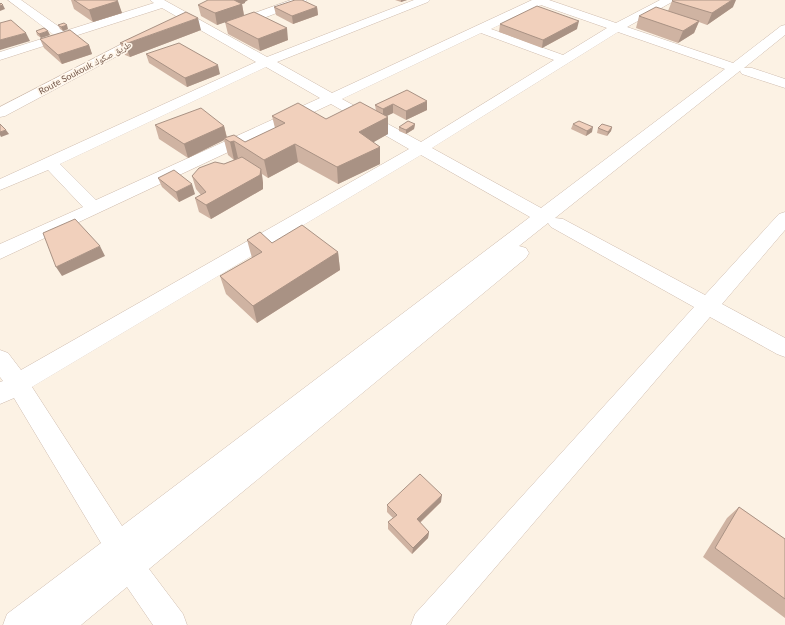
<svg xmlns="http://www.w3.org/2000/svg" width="785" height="625" font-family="Lato,'Noto Naskh Arabic',sans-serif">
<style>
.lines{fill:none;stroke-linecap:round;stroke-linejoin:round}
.minor-casing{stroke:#cfbcae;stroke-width:1}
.minor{fill:#fff;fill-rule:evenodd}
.wall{fill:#cfb3a2}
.shaded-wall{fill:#a99284}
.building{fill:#f1d0bc;stroke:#a99284}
.labels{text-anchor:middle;stroke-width:3.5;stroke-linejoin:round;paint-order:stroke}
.far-street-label{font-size:9px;fill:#74584a;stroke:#fff6ea}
</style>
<rect width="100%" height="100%" fill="#fcf2e4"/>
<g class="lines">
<defs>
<path id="minor" d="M8 0H21L65 31 154 3 150 0H164L267 57 414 0H430L428 2 277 62 332 93 532 0H549L616 23 660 0H674L672 2 627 27 733 63 781 26 785 25V35L744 68H752L785 79V88L742 74 740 71 741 70 555 218 563 219 705 295 779 214 785 212V230L722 304 785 338V357L777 354 710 317 446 625H411L415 614 694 307 551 227 548 223 519 246 526 248 529 253 526 258 149 569 183 614 187 625H153L127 587 81 625H3L7 614 101 543 14 398 0 404V382L3 381 0 377V350L8 353 21 370 409 149 331 104 0 259V244L83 207 48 170 0 190V179L256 62 162 8 0 60V52L54 35ZM541 5 607 28 563 55 491 29ZM618 32 725 69 541 208 432 148ZM481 33 554 60 421 142 342 99ZM266 67 320 98 96 200 60 164ZM421 155 530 217 122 526 32 387Z
M291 0H307L305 2 238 28H230L228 25 230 22Z
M147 31 151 32 153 35 151 38 5 116 0 117V107Z"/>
</defs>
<use href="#minor" class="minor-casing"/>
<use href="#minor" class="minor"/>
</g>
<path class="wall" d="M71 0H116L122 13 93 22 74 9Z
M395 0H407L401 2Z
M672 1 733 7 707 25 699 22 694 33 678 43 636 28 639 16 668 11Z
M245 2V3L242 4 244 15 288 40 260 51 228 34 225 22 217 25 201 16 198 5Z
M274 7H317L318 15 293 24 276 15Z
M500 24 577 29 542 48 499 32Z
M58 25 68 29 63 31 60 29Z
M201 30 130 57 125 55 120 43Z
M36 31 50 35 41 38 37 35Z
M40 39 89 45 92 54 62 64 44 48Z
M146 54 220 74 187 87 149 63Z
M407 90 427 110 406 120 393 113 386 116 388 134 373 142 380 147V164L338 184 298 162 268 178 262 174 263 183V189L211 219 199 212 195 198 201 195 196 189 192 176 234 160 228 155 224 140 188 158 159 139 155 125 224 126 227 137 245 142 275 128 272 116 326 119 376 111 375 105Z
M415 124 414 129 406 134 399 131V127Z
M573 124 592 132 586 136 571 129Z
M612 127 611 131 607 136 597 133 598 128Z
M158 178 195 194 179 202 162 187Z
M247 240 338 252 340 270 257 323 226 294 220 276 252 258Z
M441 502 420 523 429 532 428 538 412 554 388 529V522L393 518 387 512V505Z
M739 507 785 539V618L703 557 727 518Z"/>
<path class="shaded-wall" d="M231 0H248L245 2V3L242 4 244 16 217 25 215 13Z
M401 0H407L401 2Z
M732 0H736L733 7 707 25 712 13Z
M118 1 122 13 93 22 89 10Z
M3 5 5 9 0 11V6Z
M317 7 318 15 293 24 292 16Z
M198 18 201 30 130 57 125 44Z
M579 21 577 29 542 48 543 40Z
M699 21 694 33 678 43 683 31Z
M67 25 68 29 63 31 61 27Z
M287 28 288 40 260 51 258 39Z
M48 31 50 35 41 38 39 34Z
M26 33 30 41 0 50V40Z
M89 45 92 54 62 64 58 55Z
M218 65 220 74 187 87 185 78Z
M427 101V110L406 120V111Z
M393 104V113L383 118V109Z
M388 117V134L360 150 359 132Z
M415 124 414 129 406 134V130Z
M224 126 227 139 224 138V140L188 158 184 144Z
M593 127 592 132 586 136 587 131Z
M612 127 611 131 607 136 608 132Z
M6 130 9 134 1 137 0 135V132Z
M234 141 238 158 234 160 230 142Z
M295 144 298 162 268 178 264 160Z
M380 147V164L338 184 337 167Z
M261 169 263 183V189L211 219 206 205Z
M192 184 195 194 179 202 176 192Z
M100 246 105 256 62 276 56 267Z
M338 252 340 270 257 323 253 306Z
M442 495 441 502 416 526 417 519Z
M429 532 428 538 412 554 413 548Z"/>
<path class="building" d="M74 0H116L118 1 89 10Z
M208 0H234L242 4 215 13 198 5Z
M295 0H302L317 7 292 16 274 7Z
M673 0H732L712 13 672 1Z
M1 3 3 5 0 6V4Z
M537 6 579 21 543 40 500 24Z
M656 7 699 21 683 31 639 16Z
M186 12 198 18 125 44 120 43Z
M254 12 287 28 258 39 225 22Z
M11 20 26 33 0 40V23Z
M64 23 67 25 61 27 58 25Z
M44 28 48 31 39 34 36 31Z
M70 30 89 45 58 55 40 39Z
M179 43 218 65 185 78 146 54Z
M407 90 427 101 406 111 393 104 383 109 375 105Z
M360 102 388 117 359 132 380 147 337 167 295 144 264 160 234 141 230 142 224 138 234 135 245 142 285 123 272 116 298 103 326 119Z
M201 108 224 126 184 144 155 125Z
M408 121 415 124 406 130 399 127Z
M579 121 593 127 587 131 573 124Z
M0 124 6 130 0 132Z
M602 124 612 127 608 132 598 128Z
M242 157 261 169 260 175 206 205 195 198 206 192 192 176 199 168 215 162 224 164Z
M174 170 192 184 176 192 158 178Z
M75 219 100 246 56 267 43 233Z
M302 225 338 252 253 306 220 276 262 252 247 240 260 232 272 243Z
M420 474 442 495 417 519 429 532 413 548 388 522 397 515 387 505Z
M739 507 785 539V599L715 548Z"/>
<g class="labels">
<g class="far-street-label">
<text transform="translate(85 68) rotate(-28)" y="3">Route Soukouk طريق صكوك</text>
</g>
</g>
</svg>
